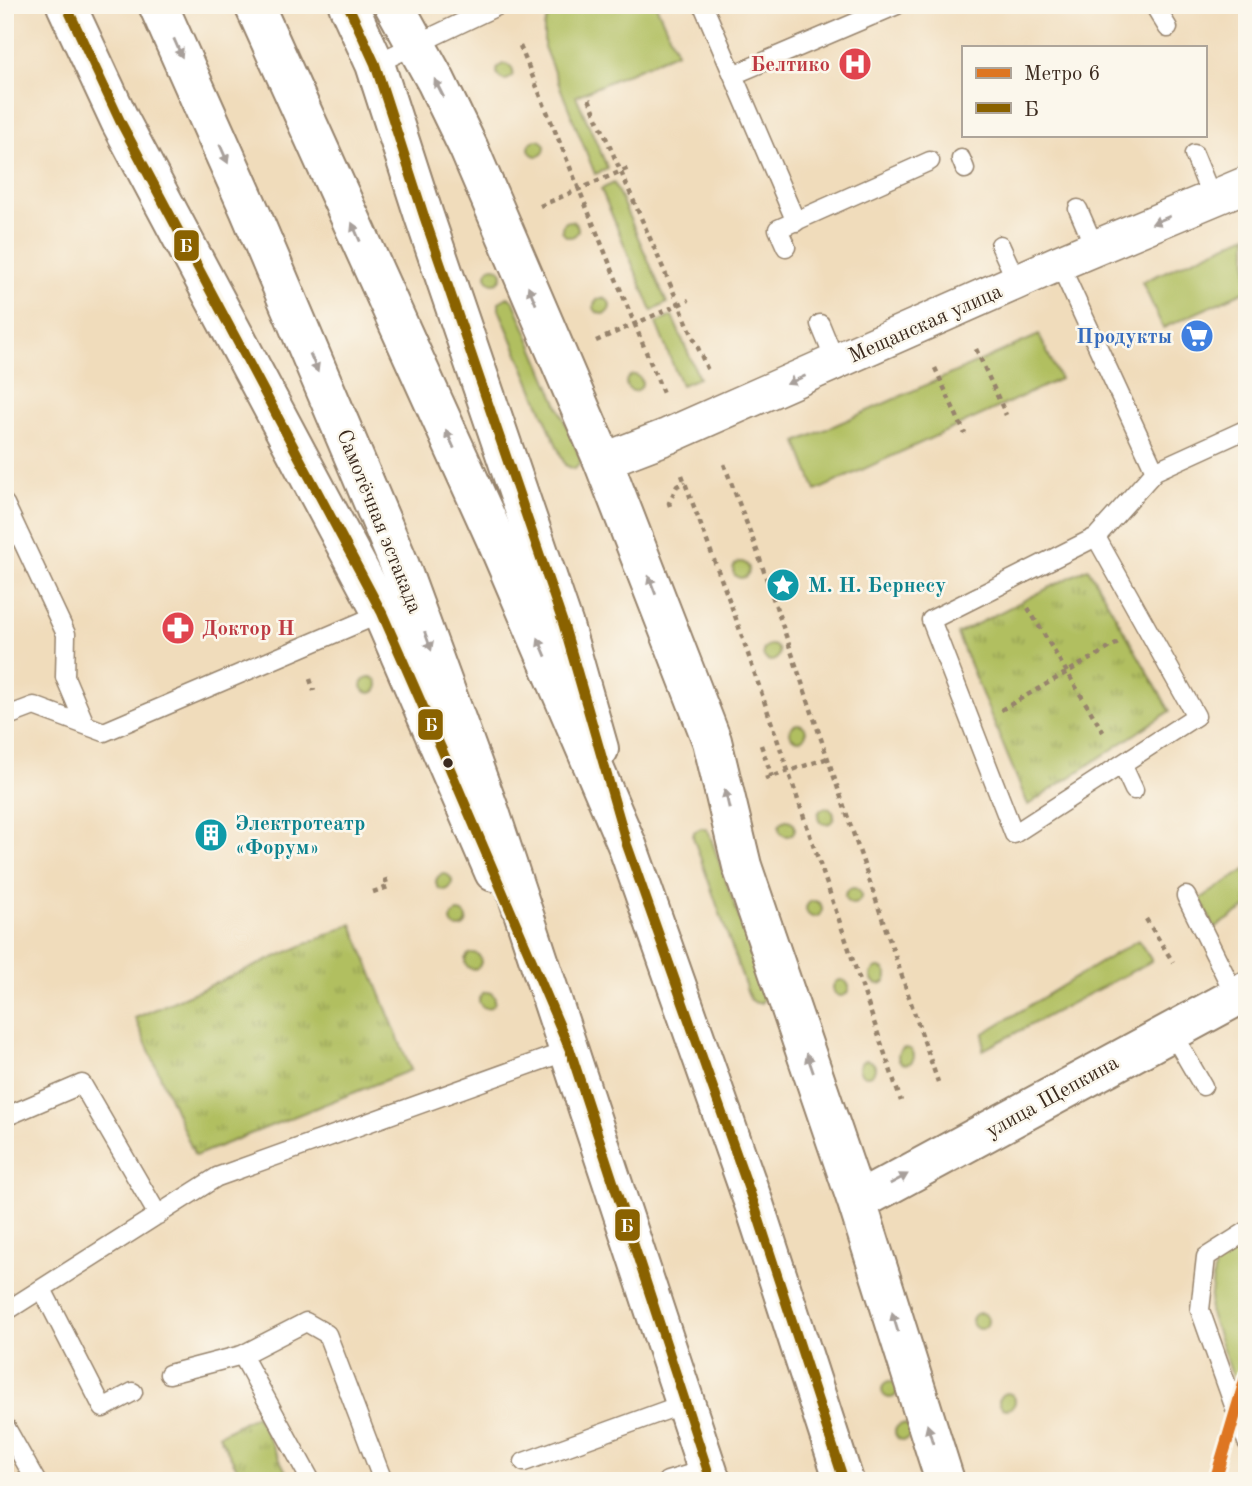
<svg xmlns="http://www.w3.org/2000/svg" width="1252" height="1486" font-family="'Old Standard TT',serif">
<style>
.grass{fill:#b1bf61;stroke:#767440;stroke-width:2}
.park{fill:url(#park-tufts);stroke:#767440;stroke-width:2}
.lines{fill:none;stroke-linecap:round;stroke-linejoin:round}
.service-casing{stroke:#96836c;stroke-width:21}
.minor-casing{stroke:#96836c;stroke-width:38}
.tertiary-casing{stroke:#96836c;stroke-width:42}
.secondary-casing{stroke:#96836c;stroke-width:42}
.primary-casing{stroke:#96836c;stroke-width:42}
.path{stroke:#96836c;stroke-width:4.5;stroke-dasharray:5 5;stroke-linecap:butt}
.service{stroke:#fff;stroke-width:18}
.minor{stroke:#fff;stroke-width:35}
.tertiary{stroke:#fff;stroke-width:38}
.secondary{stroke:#fff;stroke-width:38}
.primary{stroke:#fff;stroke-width:38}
.bus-1-casing{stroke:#fbf7ec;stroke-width:16}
.bus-1{stroke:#8a6200;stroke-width:10}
.metro-1-casing{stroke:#fbf7ec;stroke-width:18}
.metro-1{stroke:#de7622;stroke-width:12}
.oneway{fill:#a79f9a}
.bus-dot{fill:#3b2a1e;stroke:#fbf7ec;stroke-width:2.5}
.labels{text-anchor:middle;stroke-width:5;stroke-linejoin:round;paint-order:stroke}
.health-label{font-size:21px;font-weight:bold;fill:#be3a42;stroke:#fbf7ec;text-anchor:end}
.street-label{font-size:21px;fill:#3b2a1e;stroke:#fbf7ec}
.shop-label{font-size:21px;font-weight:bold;fill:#366cbe;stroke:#fbf7ec;text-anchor:end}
.culture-label{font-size:21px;font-weight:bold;fill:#0d838f;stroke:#fbf7ec;text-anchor:start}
.line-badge{stroke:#fbf7ec;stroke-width:2.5}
.badge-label{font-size:19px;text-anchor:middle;font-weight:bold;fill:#fff}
</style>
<defs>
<pattern id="park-tufts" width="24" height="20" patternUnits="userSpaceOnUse" patternTransform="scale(1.75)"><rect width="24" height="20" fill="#b1bf61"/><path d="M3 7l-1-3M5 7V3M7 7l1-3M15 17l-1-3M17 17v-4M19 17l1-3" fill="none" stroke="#919b4f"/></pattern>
</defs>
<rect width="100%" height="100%" fill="#fbf7ec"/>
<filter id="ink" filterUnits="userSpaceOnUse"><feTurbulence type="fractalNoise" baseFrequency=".0143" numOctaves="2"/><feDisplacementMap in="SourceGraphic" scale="14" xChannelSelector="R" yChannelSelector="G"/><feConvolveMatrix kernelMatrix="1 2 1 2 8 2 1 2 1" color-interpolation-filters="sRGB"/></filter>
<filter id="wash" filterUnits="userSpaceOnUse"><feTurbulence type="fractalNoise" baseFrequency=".00686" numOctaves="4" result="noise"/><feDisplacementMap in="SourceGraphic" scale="28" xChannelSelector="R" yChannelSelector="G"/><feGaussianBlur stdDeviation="1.57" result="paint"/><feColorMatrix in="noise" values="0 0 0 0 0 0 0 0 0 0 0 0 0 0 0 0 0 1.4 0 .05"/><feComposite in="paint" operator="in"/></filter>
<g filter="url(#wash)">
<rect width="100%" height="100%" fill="#f0dcbb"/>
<path class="grass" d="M553 5H656L677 52 576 96 608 169 595 174 544 47V27Z
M497 72a8 8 0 1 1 16 0a8 8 0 1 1-16 0Z
M529 148a8 8 0 1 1 16 0a8 8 0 1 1-16 0Z
M614 183 667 303 652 311 601 189Z
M562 229a8 8 0 1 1 16 0a8 8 0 1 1-16 0Z
M1247 235V290L1163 328 1142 282Z
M486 275a8 8 0 1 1 16 0a8 8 0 1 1-16 0Z
M508 297 514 302 580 457V464L574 469 565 465 499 309V302Z
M594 306a8 8 0 1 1 16 0a8 8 0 1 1-16 0Z
M672 316 699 378 681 385 656 323Z
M1039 335 1060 379 816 491 797 442Z
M626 383a8 8 0 1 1 16 0a8 8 0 1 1-16 0Z
M733 570a8 8 0 1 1 16 0a8 8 0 1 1-16 0Z
M763 653a8 8 0 1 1 16 0a8 8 0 1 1-16 0Z
M362 685a8 8 0 1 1 16 0a8 8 0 1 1-16 0Z
M790 732a8 8 0 1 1 16 0a8 8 0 1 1-16 0Z
M818 816a8 8 0 1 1 16 0a8 8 0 1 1-16 0Z
M779 828a8 8 0 1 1 16 0a8 8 0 1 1-16 0Z
M701 828 706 829 709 833 765 991 766 996 761 1003H756L750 999 693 837 694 832Z
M1247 869V907L1215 928 1200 899Z
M436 882a8 8 0 1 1 16 0a8 8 0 1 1-16 0Z
M845 896a8 8 0 1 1 16 0a8 8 0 1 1-16 0Z
M806 909a8 8 0 1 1 16 0a8 8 0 1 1-16 0Z
M451 920a8 8 0 1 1 16 0a8 8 0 1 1-16 0Z
M1138 940 1152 961 983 1050 984 1033Z
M465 961a8 8 0 1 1 16 0a8 8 0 1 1-16 0Z
M871 976a8 8 0 1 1 16 0a8 8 0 1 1-16 0Z
M833 988a8 8 0 1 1 16 0a8 8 0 1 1-16 0Z
M479 1000a8 8 0 1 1 16 0a8 8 0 1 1-16 0Z
M898 1056a8 8 0 1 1 16 0a8 8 0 1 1-16 0Z
M859 1068a8 8 0 1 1 16 0a8 8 0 1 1-16 0Z
M1247 1242V1415L1209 1311 1215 1262Z
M972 1321a8 8 0 1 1 16 0a8 8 0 1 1-16 0Z
M882 1390a8 8 0 1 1 16 0a8 8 0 1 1-16 0Z
M999 1401a8 8 0 1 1 16 0a8 8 0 1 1-16 0Z
M895 1432a8 8 0 1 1 16 0a8 8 0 1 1-16 0Z"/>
<path class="park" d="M1088 568 1170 711 1028 805 957 634Z
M352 924 411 1070 195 1156 135 1018Z
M256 1415 291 1481H244L219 1435Z"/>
</g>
<g filter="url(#ink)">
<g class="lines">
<defs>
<path id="service" d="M703 5 796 222
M1154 5 1168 28
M375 64 499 5
M733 75 897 5
M1194 154 1212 198
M961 159 965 169
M1078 209 1095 248
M1000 245 1017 282
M786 247 778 229 930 161
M1059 263 1155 471 1247 429
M820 324 836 363
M5 504 66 634 65 677 85 724
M1096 537 1196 716 1014 834 931 620 1096 537 1155 471
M5 717 34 706 104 732 382 613
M1123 766 1134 790
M1186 896 1236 997
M1171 1031 1203 1086
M5 1117 82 1084 158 1215
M1247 1231 1206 1257 1200 1310 1247 1442
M42 1289 103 1408 133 1392
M5 1312 217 1177 570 1050
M242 1355 311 1481
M169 1374 242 1355 306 1322 327 1334 383 1481
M5 1426 36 1481
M524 1462 686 1403
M667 1481 707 1469"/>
<path id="minor" d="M603 461 668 436 1059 263 1247 184"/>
<path id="tertiary" d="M394 5 436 81 469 149 603 461 712 741 742 866 857 1202 945 1481
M857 1202 1247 991"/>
<path id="secondary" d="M66 5 120 121 382 613 494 872
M348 5 375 64 424 216 564 626 599 749"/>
<path id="primary" d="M158 5 249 209 400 566 490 812 711 1481
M254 5 497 542 627 845 754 1204 844 1481"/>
</defs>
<use href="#service" class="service-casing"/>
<use href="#minor" class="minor-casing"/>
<use href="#tertiary" class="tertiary-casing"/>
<use href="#secondary" class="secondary-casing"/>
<use href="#primary" class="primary-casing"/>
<path class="path" d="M520 46 663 393
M589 99 709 373
M540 206 631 167
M596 341 689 300
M976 349 1006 415
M935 368 965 434
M724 464 755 545 938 1082
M682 475 734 613 901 1101
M670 506 669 503 677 486 685 482
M1028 608 1105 735
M310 679 314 691
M1001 710 1118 643
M761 745 772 777
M765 779 828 758
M373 892 388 887 384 875
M1146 919 1173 962"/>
<use href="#service" class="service"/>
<use href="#minor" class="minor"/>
<use href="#tertiary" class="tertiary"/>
<use href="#secondary" class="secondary"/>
<use href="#primary" class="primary"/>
<defs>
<path id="bus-1" d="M66 5 120 121 382 613 442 750 570 1050 711 1481
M348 5 375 64 424 216 564 626 627 845 754 1204 844 1481"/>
</defs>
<use href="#bus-1" class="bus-1-casing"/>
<use href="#bus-1" class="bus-1"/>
<defs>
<path id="metro-1" d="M1215 1481 1247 1374"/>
</defs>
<use href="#metro-1" class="metro-1-casing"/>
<use href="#metro-1" class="metro-1"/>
</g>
<defs><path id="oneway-solid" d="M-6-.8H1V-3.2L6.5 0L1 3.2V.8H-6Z" transform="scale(1.75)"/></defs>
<g class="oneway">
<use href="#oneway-solid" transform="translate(178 48) rotate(66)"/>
<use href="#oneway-solid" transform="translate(439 88) rotate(-117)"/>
<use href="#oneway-solid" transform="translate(224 154) rotate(66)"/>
<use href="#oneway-solid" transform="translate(1161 220) rotate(157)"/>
<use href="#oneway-solid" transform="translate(356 232) rotate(-114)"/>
<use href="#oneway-solid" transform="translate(532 295) rotate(-113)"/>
<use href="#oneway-solid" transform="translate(314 363) rotate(67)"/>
<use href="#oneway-solid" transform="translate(796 380) rotate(156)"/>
<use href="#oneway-solid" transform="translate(450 439) rotate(-114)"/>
<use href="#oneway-solid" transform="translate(652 585) rotate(-111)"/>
<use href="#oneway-solid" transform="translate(428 641) rotate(70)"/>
<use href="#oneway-solid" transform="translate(542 647) rotate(-113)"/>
<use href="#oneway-solid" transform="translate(727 799) rotate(-103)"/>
<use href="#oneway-solid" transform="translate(810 1063) rotate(-109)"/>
<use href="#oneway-solid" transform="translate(899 1179) rotate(-29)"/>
<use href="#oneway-solid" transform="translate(895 1322) rotate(-107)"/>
<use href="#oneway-solid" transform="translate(930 1434) rotate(-107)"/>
</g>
</g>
<defs>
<symbol id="hospital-disc" viewBox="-11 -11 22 22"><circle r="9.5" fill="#e0444e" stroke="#fbf7ec"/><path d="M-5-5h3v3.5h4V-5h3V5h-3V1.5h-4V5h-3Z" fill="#fff"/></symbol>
<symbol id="supermarket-disc" viewBox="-11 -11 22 22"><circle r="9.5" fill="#3f7fe0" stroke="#fbf7ec"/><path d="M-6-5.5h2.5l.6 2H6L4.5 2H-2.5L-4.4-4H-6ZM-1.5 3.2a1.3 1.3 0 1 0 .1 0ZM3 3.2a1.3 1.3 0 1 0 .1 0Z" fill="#fff"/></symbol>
<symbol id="sight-disc" viewBox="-11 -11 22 22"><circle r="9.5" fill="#0f9aa8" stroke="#fbf7ec"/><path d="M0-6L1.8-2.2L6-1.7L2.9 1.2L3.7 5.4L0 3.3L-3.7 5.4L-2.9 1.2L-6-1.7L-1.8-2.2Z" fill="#fff"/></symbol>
<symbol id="pharmacy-disc" viewBox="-11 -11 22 22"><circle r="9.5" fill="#e0444e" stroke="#fbf7ec"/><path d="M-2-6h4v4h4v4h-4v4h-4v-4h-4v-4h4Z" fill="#fff"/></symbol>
<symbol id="building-disc" viewBox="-11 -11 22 22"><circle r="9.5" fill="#0f9aa8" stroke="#fbf7ec"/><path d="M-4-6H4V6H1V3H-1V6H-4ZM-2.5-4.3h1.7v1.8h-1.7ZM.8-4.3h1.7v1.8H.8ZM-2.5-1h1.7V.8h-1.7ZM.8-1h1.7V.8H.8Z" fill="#fff"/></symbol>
</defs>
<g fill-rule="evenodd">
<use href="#hospital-disc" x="836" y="45" width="38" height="38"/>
<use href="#supermarket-disc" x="1178" y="317" width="38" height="38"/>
<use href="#sight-disc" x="764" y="566" width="38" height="38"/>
<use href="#pharmacy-disc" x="159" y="609" width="38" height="38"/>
<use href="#building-disc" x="192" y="816" width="38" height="38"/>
</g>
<circle class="bus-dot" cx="448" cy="763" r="6"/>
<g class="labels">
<g class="health-label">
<text x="830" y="71">Белтико</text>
<text x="202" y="635" text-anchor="start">Доктор Н</text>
</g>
<g class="street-label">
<text transform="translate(925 323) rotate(-24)" y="7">Мещанская улица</text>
<text transform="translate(380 521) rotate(68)" y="7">Самотёчная эстакада</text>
<text transform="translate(1052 1096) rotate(-29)" y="7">улица Щепкина</text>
</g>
<g class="shop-label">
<text x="1172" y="343">Продукты</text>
</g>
<g class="culture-label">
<text x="808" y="592">М. Н. Бернесу</text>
<text x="235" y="830">Электротеатр<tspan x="235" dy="24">«Форум»</tspan></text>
</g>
</g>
<g class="line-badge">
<rect x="173" y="229" width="27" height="33" rx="7" fill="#8a6200"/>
<rect x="417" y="708" width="27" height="33" rx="7" fill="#8a6200"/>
<rect x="614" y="1208" width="27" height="34" rx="7" fill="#8a6200"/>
</g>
<g class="badge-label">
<text x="186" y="252">Б</text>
<text x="431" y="731">Б</text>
<text x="627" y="1232">Б</text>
</g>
<rect width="1252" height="1486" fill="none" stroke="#fbf7ec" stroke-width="28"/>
<rect x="962" y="46" width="245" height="91" fill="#fbf7ec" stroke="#aea59a" stroke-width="2"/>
<rect x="976" y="68" width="35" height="10" fill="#de7622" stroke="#aea59a" stroke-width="2"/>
<text x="1024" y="80" font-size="21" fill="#3b2a1e">Метро 6</text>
<rect x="976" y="103" width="35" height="10" fill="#8a6200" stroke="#aea59a" stroke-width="2"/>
<text x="1024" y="116" font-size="21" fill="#3b2a1e">Б</text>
</svg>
